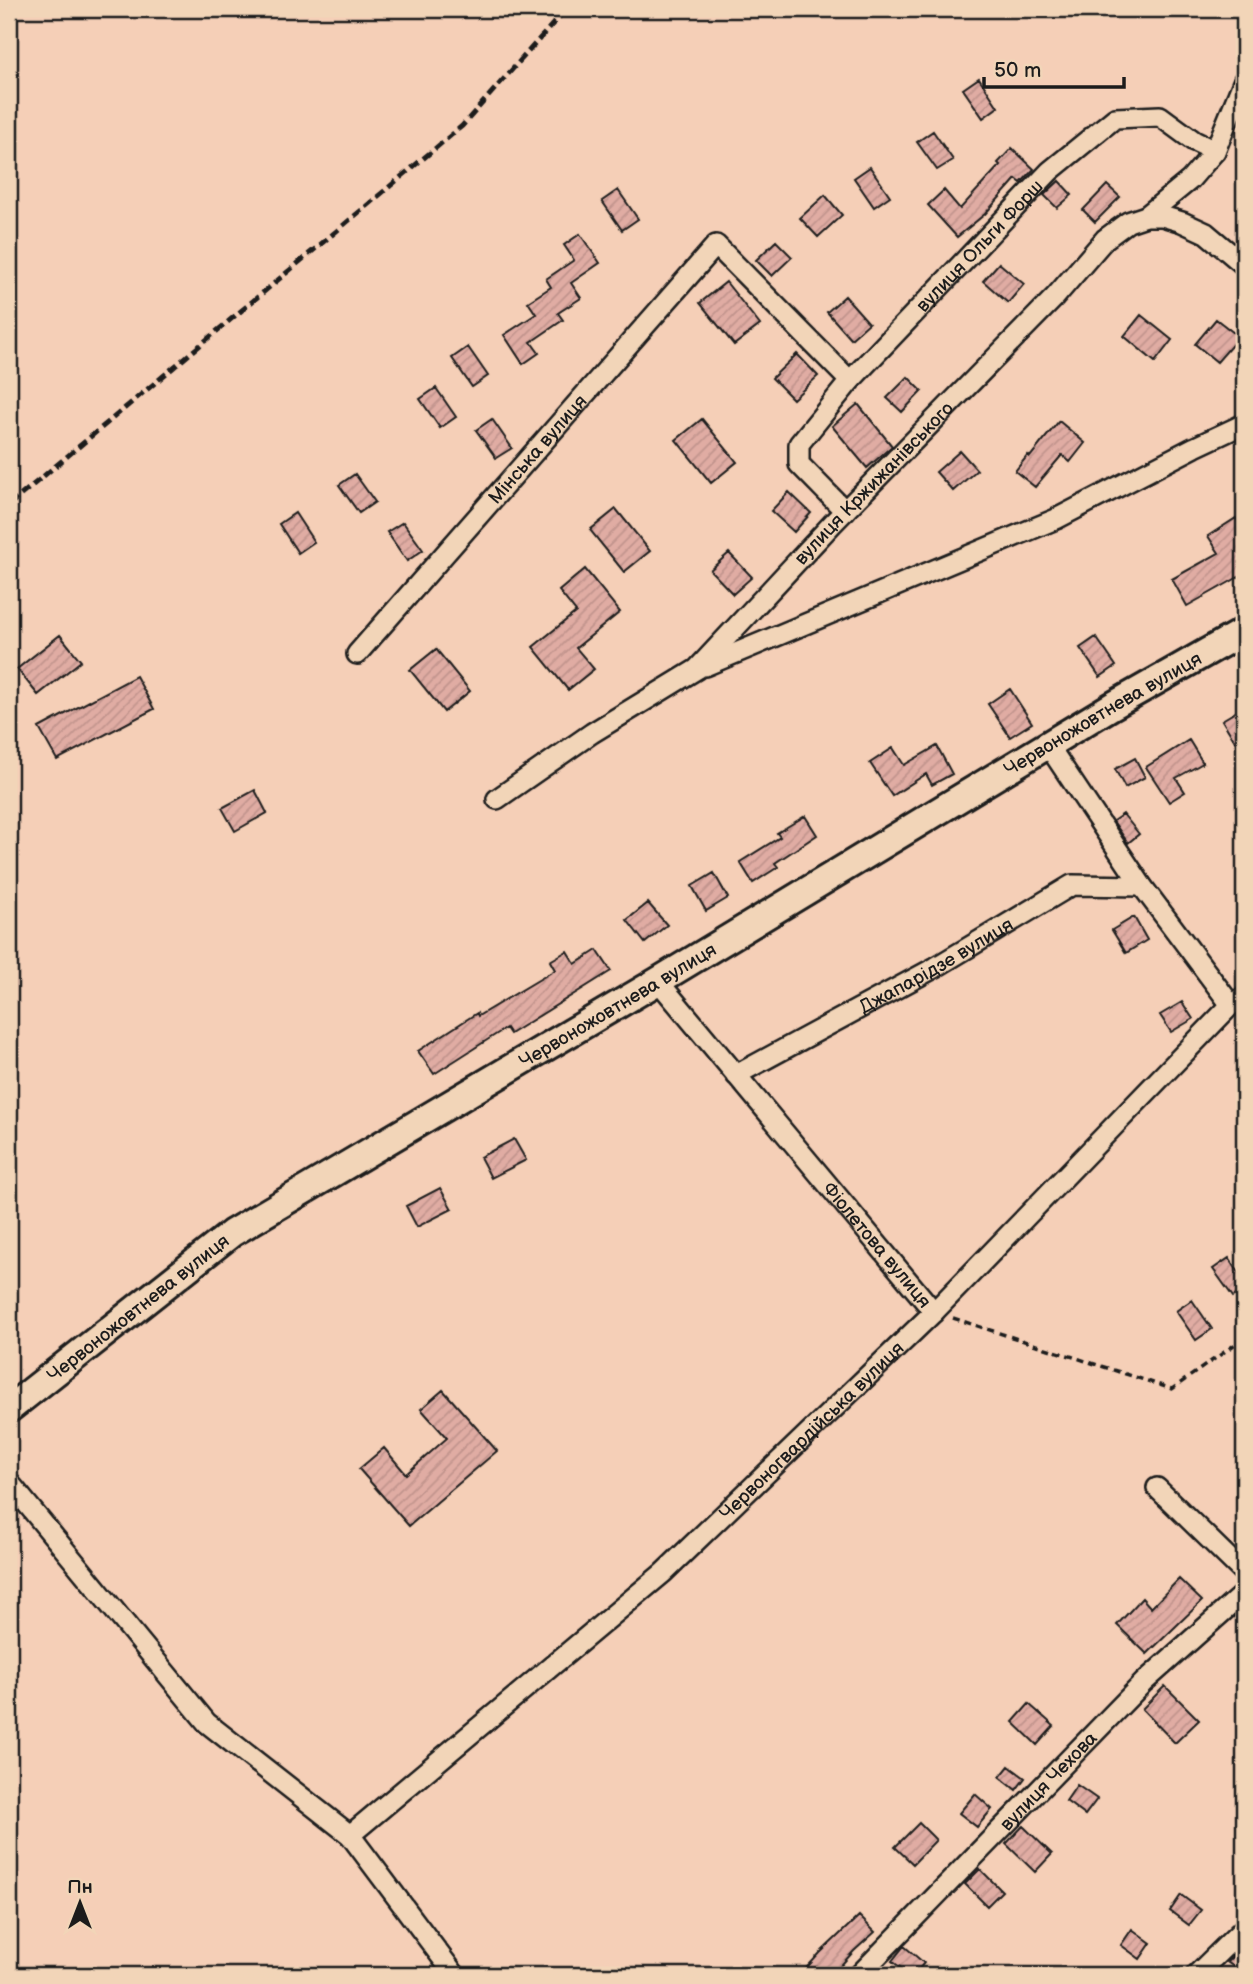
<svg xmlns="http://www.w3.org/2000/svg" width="1253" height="1984" font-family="'Balsamiq Sans',sans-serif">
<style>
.building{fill:url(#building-hatch);stroke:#1c1c1c;stroke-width:2}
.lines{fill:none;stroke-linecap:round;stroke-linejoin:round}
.street-casing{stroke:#1c1c1c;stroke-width:24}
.secondary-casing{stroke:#1c1c1c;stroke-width:32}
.path{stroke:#1c1c1c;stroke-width:3.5;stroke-dasharray:7 5;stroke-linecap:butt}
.street{stroke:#f2d5b8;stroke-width:19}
.secondary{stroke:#f2d5b8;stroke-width:26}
.rail{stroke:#1c1c1c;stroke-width:5;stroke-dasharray:10 5;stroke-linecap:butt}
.labels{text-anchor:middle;stroke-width:5;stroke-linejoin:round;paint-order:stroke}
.street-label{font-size:19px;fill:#1c1c1c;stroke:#f2d5b8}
</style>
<defs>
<pattern id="building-hatch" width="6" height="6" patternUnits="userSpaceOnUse" patternTransform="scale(1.75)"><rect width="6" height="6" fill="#e0aca3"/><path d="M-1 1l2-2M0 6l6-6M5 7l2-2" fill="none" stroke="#c0938c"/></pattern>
</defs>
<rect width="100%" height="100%" fill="#f5cfb7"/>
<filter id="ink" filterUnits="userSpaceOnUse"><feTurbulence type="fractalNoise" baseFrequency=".0143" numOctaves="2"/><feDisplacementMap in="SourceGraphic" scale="14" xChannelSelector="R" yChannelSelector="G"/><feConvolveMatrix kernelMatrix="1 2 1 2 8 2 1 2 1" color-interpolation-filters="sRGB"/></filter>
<g filter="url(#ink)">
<path class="building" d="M979 78 998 107 983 118 963 89Z
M933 131 953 160 937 170 917 142Z
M1012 148 1034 169 1021 183 1016 179 985 214 957 237 928 205 944 190 960 209 1000 165 998 163Z
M870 167 890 196 874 207 854 178Z
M1059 181 1072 195 1057 208 1044 195Z
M1107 185 1120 197 1095 222 1083 210Z
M618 190 638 219 622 230 602 201Z
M825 195 842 215 818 237 800 218Z
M580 234 600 263 571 283 581 298 558 313 563 320 531 342 539 353 523 364 504 335 536 314 528 302 551 287 546 279 574 260 564 245Z
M776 241 792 257 772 276 756 260Z
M999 263 1024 284 1008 303 983 281Z
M726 282 760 325 734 345 700 303Z
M845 296 869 323 851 339 827 312Z
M1141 315 1172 340 1155 362 1124 336Z
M1216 319 1239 337 1217 362 1195 344Z
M468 347 488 376 472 387 452 358Z
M797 354 818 376 793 399 772 378Z
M908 377 922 391 902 412 887 398Z
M436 388 456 417 440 428 420 399Z
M858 404 892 446 867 468 832 426Z
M492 419 512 448 496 458 476 430Z
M702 419 737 462 711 483 676 440Z
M1059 421 1085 443 1070 462 1062 455 1035 487 1015 471 1028 455 1030 457Z
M960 451 977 470 953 491 936 472Z
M355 474 375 502 359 513 339 485Z
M789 492 811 513 794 532 771 511Z
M616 509 650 551 624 572 590 530Z
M295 513 314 542 298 553 279 524Z
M1236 518 1244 531V574L1187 606 1172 579 1219 553 1208 536Z
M403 522 423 550 407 561 387 532Z
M729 553 752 577 733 594 710 570Z
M585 569 620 612 576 648 594 669 568 690 533 647 576 612 559 591Z
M60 635 81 661 38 695 17 669Z
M1096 637 1116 666 1100 677 1080 648Z
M436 649 470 691 444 712 410 670Z
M136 676 154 709 57 760 39 728Z
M1010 689 1032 723 1010 737 988 704Z
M1244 707V756L1222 720Z
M1189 740 1203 763 1176 778 1185 792 1169 802 1146 767Z
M937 746 952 774 932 785 926 774 892 796 870 763 893 748 904 765Z
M1135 758 1145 777 1125 788 1115 769Z
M255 790 267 813 235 831 222 808Z
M1123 814 1139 834 1128 843 1113 821Z
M805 816 817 835 775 863 778 867 753 883 740 862 780 837 777 833Z
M714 873 728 898 706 911 692 886Z
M648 903 667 925 645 943 627 920Z
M1134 917 1147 940 1126 953 1112 930Z
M597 950 611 971 510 1034 506 1028 434 1074 418 1051 477 1013 478 1016 555 970 550 961 567 951 575 964Z
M1182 1002 1193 1019 1171 1032 1160 1015Z
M514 1139 526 1160 491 1178 480 1157Z
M440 1188 452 1209 417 1227 406 1206Z
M1229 1258 1244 1280V1290L1233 1297 1213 1269Z
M1192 1300 1212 1329 1196 1340 1176 1311Z
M443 1390 497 1451 409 1526 359 1469 384 1448 406 1474 447 1438 421 1409Z
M1179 1579 1202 1601 1147 1654 1117 1625 1142 1598 1151 1608Z
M1165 1686 1199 1720 1175 1743 1142 1709Z
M1029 1704 1054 1726 1037 1745 1013 1722Z
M1009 1766 1025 1778 1016 1790 1000 1777Z
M1077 1785 1097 1799 1085 1815 1066 1801Z
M975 1794 992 1809 977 1827 959 1813Z
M919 1823 936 1840 913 1864 895 1847Z
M1023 1826 1052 1854 1035 1872 1006 1844Z
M980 1869 1002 1891 987 1906 965 1884Z
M1181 1895 1201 1910 1189 1925 1170 1911Z
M859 1916 875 1932 854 1951 832 1975H800L820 1953Z
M1132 1929 1151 1943 1140 1959 1121 1945Z
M1244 1945V1974L1227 1962Z
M904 1946 924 1963 914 1975H910L892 1961Z"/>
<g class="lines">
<defs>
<g id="street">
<path d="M1146 216 1190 180 1215 151 1244 80"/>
<path id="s1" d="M845 511 799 464V444L850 381 1050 171 1115 118 1160 116 1194 141 1215 151"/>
<path id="s2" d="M357 654 716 245 850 381"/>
<path d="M705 666 1056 519 1195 447 1244 424"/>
<path d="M1048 745 1142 886 1231 1005"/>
<path id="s3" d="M497 799 592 733 697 669 833 523 1055 297 1105 239 1128 222 1146 216H1162L1182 222 1206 233 1244 265"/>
<path id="s4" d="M658 981 934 1312"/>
<path id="s5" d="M736 1075 936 967 1072 885 1142 886"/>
<path d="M9 1482 207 1723 350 1835 455 1975"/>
<path d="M1157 1488 1244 1573"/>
<path id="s6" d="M350 1835 663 1573 934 1312 1231 1005 1244 997"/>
<path id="s7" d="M859 1975 1144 1682 1244 1593"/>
<path d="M1196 1975 1244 1928"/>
</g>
<g id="secondary">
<path id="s8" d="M9 1409 232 1233 658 981 1112 706 1244 631"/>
</g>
</defs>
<use href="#street" class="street-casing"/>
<use href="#secondary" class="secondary-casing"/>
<path class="path" d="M953 1318 1172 1389 1244 1338"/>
<use href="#street" class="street"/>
<use href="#secondary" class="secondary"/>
<path class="rail" d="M9 505 462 126 566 9"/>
</g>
</g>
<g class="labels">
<g class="street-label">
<text dy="7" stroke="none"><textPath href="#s1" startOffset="354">вулиця Ольги Форш</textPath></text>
<text dy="7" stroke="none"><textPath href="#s2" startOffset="273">Мінська вулиця</textPath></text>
<text dy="7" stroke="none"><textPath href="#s3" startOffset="495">вулиця Кржижанівського</textPath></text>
<text dy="7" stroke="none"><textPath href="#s8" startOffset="1298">Червоножовтнева вулиця</textPath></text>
<text dy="7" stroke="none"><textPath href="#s5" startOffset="228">Джапарідзе вулиця</textPath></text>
<text dy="7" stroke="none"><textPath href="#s8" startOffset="732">Червоножовтнева вулиця</textPath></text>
<text dy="7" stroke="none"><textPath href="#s4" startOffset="343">Фіолетова вулиця</textPath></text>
<text dy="7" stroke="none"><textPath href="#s8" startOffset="164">Червоножовтнева вулиця</textPath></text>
<text dy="7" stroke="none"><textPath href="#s6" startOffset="614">Червоногвардійська вулиця</textPath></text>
<text dy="7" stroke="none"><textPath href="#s7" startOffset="271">вулиця Чехова</textPath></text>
</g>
</g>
<rect width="1253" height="1984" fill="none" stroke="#f2d5b8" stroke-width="35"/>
<rect x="18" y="18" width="1218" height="1949" fill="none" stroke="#1c1c1c" stroke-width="2.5" filter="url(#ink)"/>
<g transform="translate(80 1903)" stroke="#f2d5b8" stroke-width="5" paint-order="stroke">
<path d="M0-5L12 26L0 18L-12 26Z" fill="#1c1c1c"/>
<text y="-10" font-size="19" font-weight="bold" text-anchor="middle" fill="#1c1c1c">Пн</text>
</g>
<path d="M984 77v10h140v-10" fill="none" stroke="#1c1c1c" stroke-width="3.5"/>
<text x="994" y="77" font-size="21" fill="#1c1c1c" stroke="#f2d5b8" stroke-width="5" paint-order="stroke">50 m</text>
</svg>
